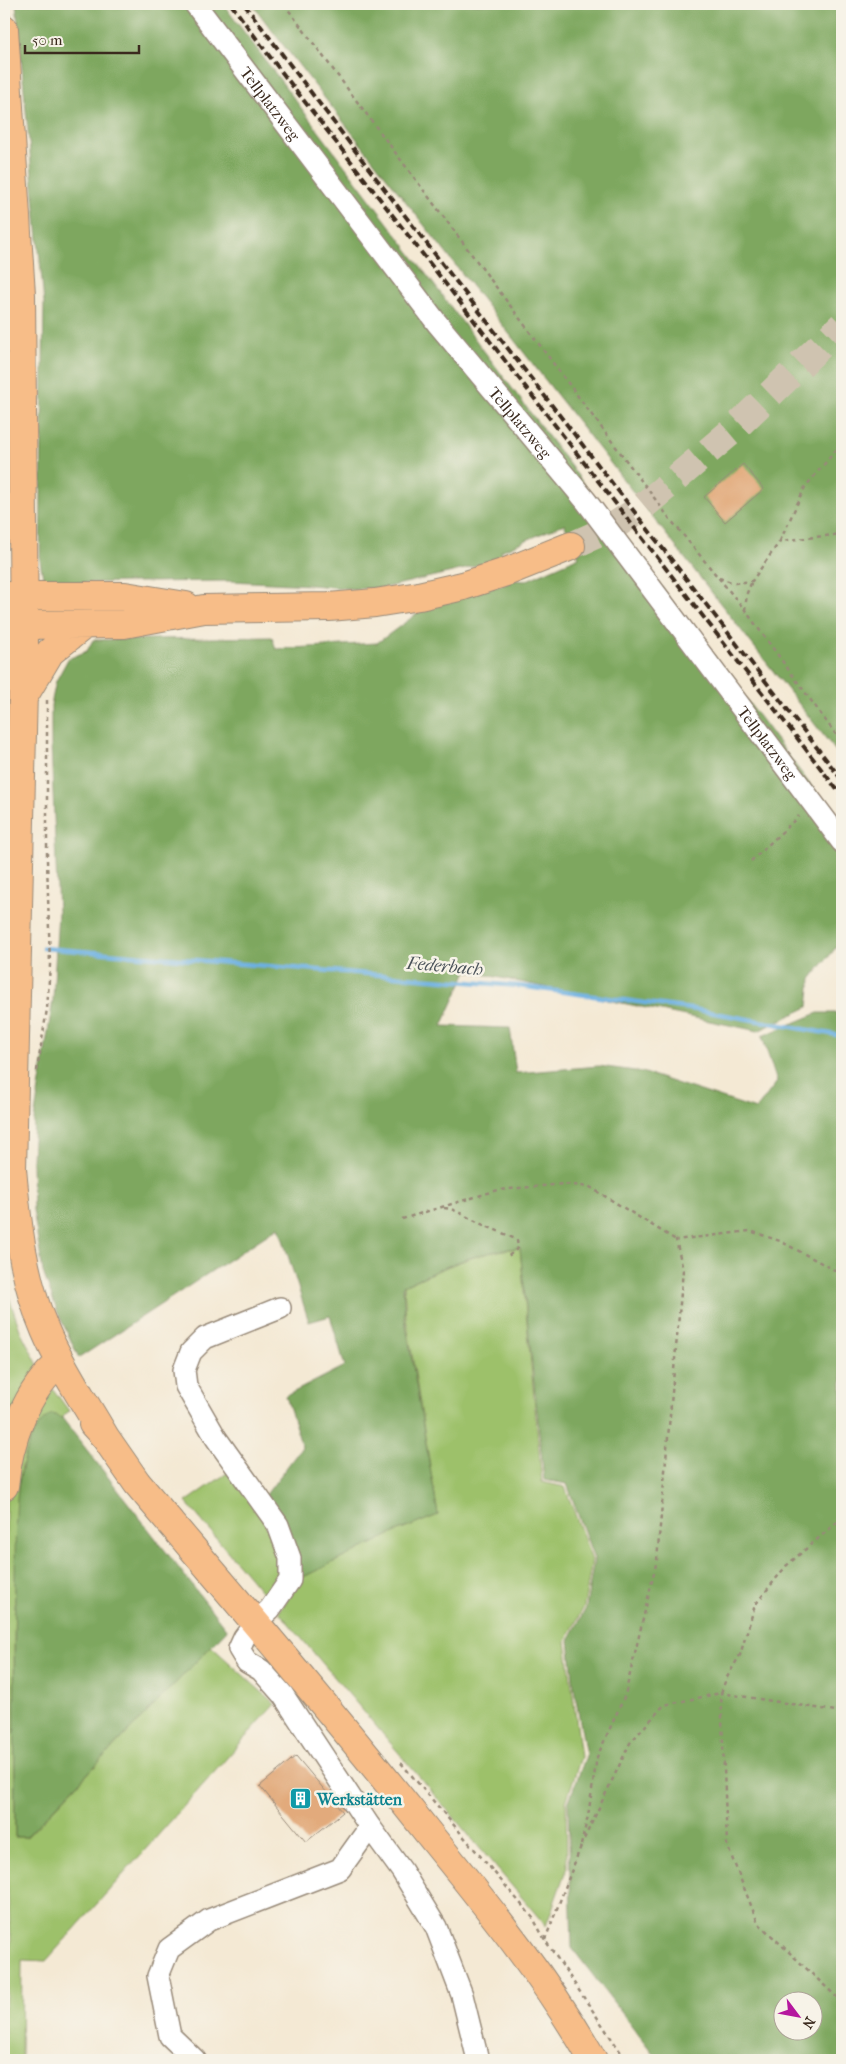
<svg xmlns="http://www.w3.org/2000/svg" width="846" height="2064" font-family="'IM FELL French Canon',serif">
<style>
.green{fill:#9dc16b;stroke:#6c7644}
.forest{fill:#7ea75f;stroke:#5c683e;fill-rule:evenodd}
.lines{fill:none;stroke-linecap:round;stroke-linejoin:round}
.stream{stroke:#6cb0e2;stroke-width:4.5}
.building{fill:#e2aa7b}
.major-tunnel{stroke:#cfc3b0;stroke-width:28;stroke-dasharray:28 14;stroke-linecap:butt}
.minor-casing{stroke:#988a79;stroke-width:24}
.major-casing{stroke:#988a79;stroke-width:30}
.path{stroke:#988a79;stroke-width:2.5;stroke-dasharray:4 4;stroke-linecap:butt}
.minor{stroke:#fff;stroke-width:21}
.major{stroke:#f7bd88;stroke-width:28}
.rail{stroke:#3b2a1e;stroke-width:4;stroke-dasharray:8 4;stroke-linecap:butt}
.labels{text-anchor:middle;stroke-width:5;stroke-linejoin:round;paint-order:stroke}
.street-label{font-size:16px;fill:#3b2a1e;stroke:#f7f3e8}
.culture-label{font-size:16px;font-weight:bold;fill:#0d838f;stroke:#f7f3e8;text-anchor:start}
.water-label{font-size:18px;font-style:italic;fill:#4a5259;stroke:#f7f3e8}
</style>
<rect width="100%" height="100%" fill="#f7f3e8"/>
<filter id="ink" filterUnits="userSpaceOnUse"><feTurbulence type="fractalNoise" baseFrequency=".02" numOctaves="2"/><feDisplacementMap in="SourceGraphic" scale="10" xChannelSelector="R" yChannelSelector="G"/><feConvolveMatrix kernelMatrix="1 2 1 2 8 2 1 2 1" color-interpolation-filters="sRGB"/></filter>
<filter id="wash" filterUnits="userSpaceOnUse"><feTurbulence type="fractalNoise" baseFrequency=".0096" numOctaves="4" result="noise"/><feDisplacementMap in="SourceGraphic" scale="20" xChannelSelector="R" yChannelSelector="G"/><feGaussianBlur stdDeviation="1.12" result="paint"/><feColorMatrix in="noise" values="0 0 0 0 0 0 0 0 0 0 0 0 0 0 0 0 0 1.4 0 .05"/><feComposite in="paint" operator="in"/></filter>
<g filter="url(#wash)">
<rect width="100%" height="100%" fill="#f4e9d4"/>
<path class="green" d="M520 1248 542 1482 565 1487 592 1560 584 1607 566 1641 581 1757 566 1802 567 1867 546 1926 279 1612 303 1577 396 1532 438 1515 406 1318 404 1286C441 1269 478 1251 520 1248Z
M4 1282 20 1330 38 1365 4 1447Z
M53 1389 69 1411 62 1418 52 1414 22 1465 17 1508 14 1638 15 1837H27L211 1646 275 1704 46 1961 22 1960 21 2060H4V2017L11 1940 4 1838 6 1501 11 1467 20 1433Z
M230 1471 262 1517 282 1560 280 1582 266 1597 186 1502Z"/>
<path class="forest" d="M16 4H223L842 827V940L811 979 808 1007 758 1031 467 971 442 1026 510 1028 516 1073 599 1066 642 1072 756 1109 777 1082 762 1036 818 1013H842V2060H658L572 1948 568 1803 586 1756 574 1688 569 1640 586 1608 594 1559 567 1484 544 1480 520 1248C477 1251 442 1268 403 1286L405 1319 438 1515 396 1532 299 1579 265 1496 302 1447 286 1396 345 1366 330 1316 309 1322 279 1227 79 1358 57 1311 43 1272 33 1210 32 1161 34 1120 53 1000 58 912 51 744V705L56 681 68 659 87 651 93 640 272 637 276 649 377 643 425 608 516 580 525 581 579 557 564 524 501 551 503 557 465 569 383 588 353 589 311 585 231 581 44 583 40 561 44 303ZM784 2002H814V2032H784Z
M252 4H842V759L280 41Z
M52 1414 62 1418 227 1630 26 1837H15C15 1752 14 1667 15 1582 16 1544 13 1502 23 1464 28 1444 34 1424 52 1414Z"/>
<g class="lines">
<path class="stream" d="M43 948 519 986 698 1010 842 1036"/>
</g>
<g id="blocks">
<path class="building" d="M743 464 764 489 725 522 704 497Z
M296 1756 343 1812 306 1842 260 1786Z"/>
</g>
</g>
<g filter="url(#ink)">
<use href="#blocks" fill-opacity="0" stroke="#988a79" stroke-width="1"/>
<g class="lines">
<path class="major-tunnel" d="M571 546 611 528 641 508 732 431 842 325"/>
<defs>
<g id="minor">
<path id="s1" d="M195 4 437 323 586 501 842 842"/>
<path d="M280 1308 205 1338 191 1352 184 1370 186 1386 216 1438 278 1525 290 1558V1580L270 1609 255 1623 244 1638 239 1649 247 1662 261 1670 283 1695 370 1827 402 1871 436 1927 462 1995 478 2060"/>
<path d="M195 2060 170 2036 158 1976 169 1949 209 1920 340 1869 370 1827"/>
</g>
<path id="major" d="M4 29 21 295 24 645 12 1169C17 1224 23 1279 45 1330 61 1368 85 1402 105 1437
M4 596H125L186 606
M4 625 124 624 204 609 329 607 375 603 419 596 463 586 506 572 571 546
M25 694 50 652 84 625
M93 1424 105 1437 137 1483C235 1599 335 1715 429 1834 488 1907 547 1979 593 2060
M4 1486C9 1442 25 1390 61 1362"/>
</defs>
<use href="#minor" class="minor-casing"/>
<use href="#major" class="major-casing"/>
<path class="path" d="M284 4 670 519 745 610 842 743
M780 541 805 487 842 443
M719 578 735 583 752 581 780 541 842 534
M745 610 747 593 752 581
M751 861 799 816
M37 1071 47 1009 50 965 47 860V700
M444 1208C456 1209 463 1215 473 1220 487 1227 502 1232 517 1240L518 1248 506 1258
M402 1219 498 1190 564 1184 590 1187 676 1240
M842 1712 721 1693 727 1845 758 1923 842 2002
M401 1763 533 1918 545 1940 626 2060
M584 1839 630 1743 664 1705 721 1693 726 1679 740 1655 755 1605 786 1566 842 1518
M581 1845 588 1816 597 1757 625 1695 657 1560 683 1270 676 1240 750 1231 780 1241 842 1274
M545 1940 581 1846"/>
<use href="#minor" class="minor"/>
<use href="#major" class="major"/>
<path class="rail" d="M231 4 267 53 842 796
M244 4 379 182 842 780"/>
</g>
</g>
<defs>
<symbol id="building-square" viewBox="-11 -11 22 22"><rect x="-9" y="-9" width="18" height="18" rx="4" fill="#0f9aa8" stroke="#f7f3e8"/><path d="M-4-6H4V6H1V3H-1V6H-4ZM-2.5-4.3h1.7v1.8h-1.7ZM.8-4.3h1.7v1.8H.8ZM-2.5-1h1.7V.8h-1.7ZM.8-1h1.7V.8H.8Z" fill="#fff"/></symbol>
</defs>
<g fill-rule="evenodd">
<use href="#building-square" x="288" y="1786" width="25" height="25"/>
</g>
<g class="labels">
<g class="street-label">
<text dy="6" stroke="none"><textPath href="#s1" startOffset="125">Tellplatzweg</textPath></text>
<text dy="6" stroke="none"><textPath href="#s1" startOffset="530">Tellplatzweg</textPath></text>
<text dy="6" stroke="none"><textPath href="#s1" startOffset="935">Tellplatzweg</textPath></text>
</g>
<g class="culture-label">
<text x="317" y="1805">Werkstätten</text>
</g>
<g class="water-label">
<text transform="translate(445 966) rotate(5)" y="6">Federbach</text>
</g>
</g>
<rect width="846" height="2064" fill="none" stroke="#f7f3e8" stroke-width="20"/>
<g transform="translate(798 2016) rotate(122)"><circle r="24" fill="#f7f3e8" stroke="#aca397"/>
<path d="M0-4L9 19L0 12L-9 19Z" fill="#b5179e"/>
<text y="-8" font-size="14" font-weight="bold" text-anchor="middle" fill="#3b2a1e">N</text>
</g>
<path d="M25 45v8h114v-8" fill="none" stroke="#3b2a1e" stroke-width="2.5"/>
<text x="32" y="45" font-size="15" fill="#3b2a1e" stroke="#f7f3e8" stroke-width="4" paint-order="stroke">50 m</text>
</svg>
